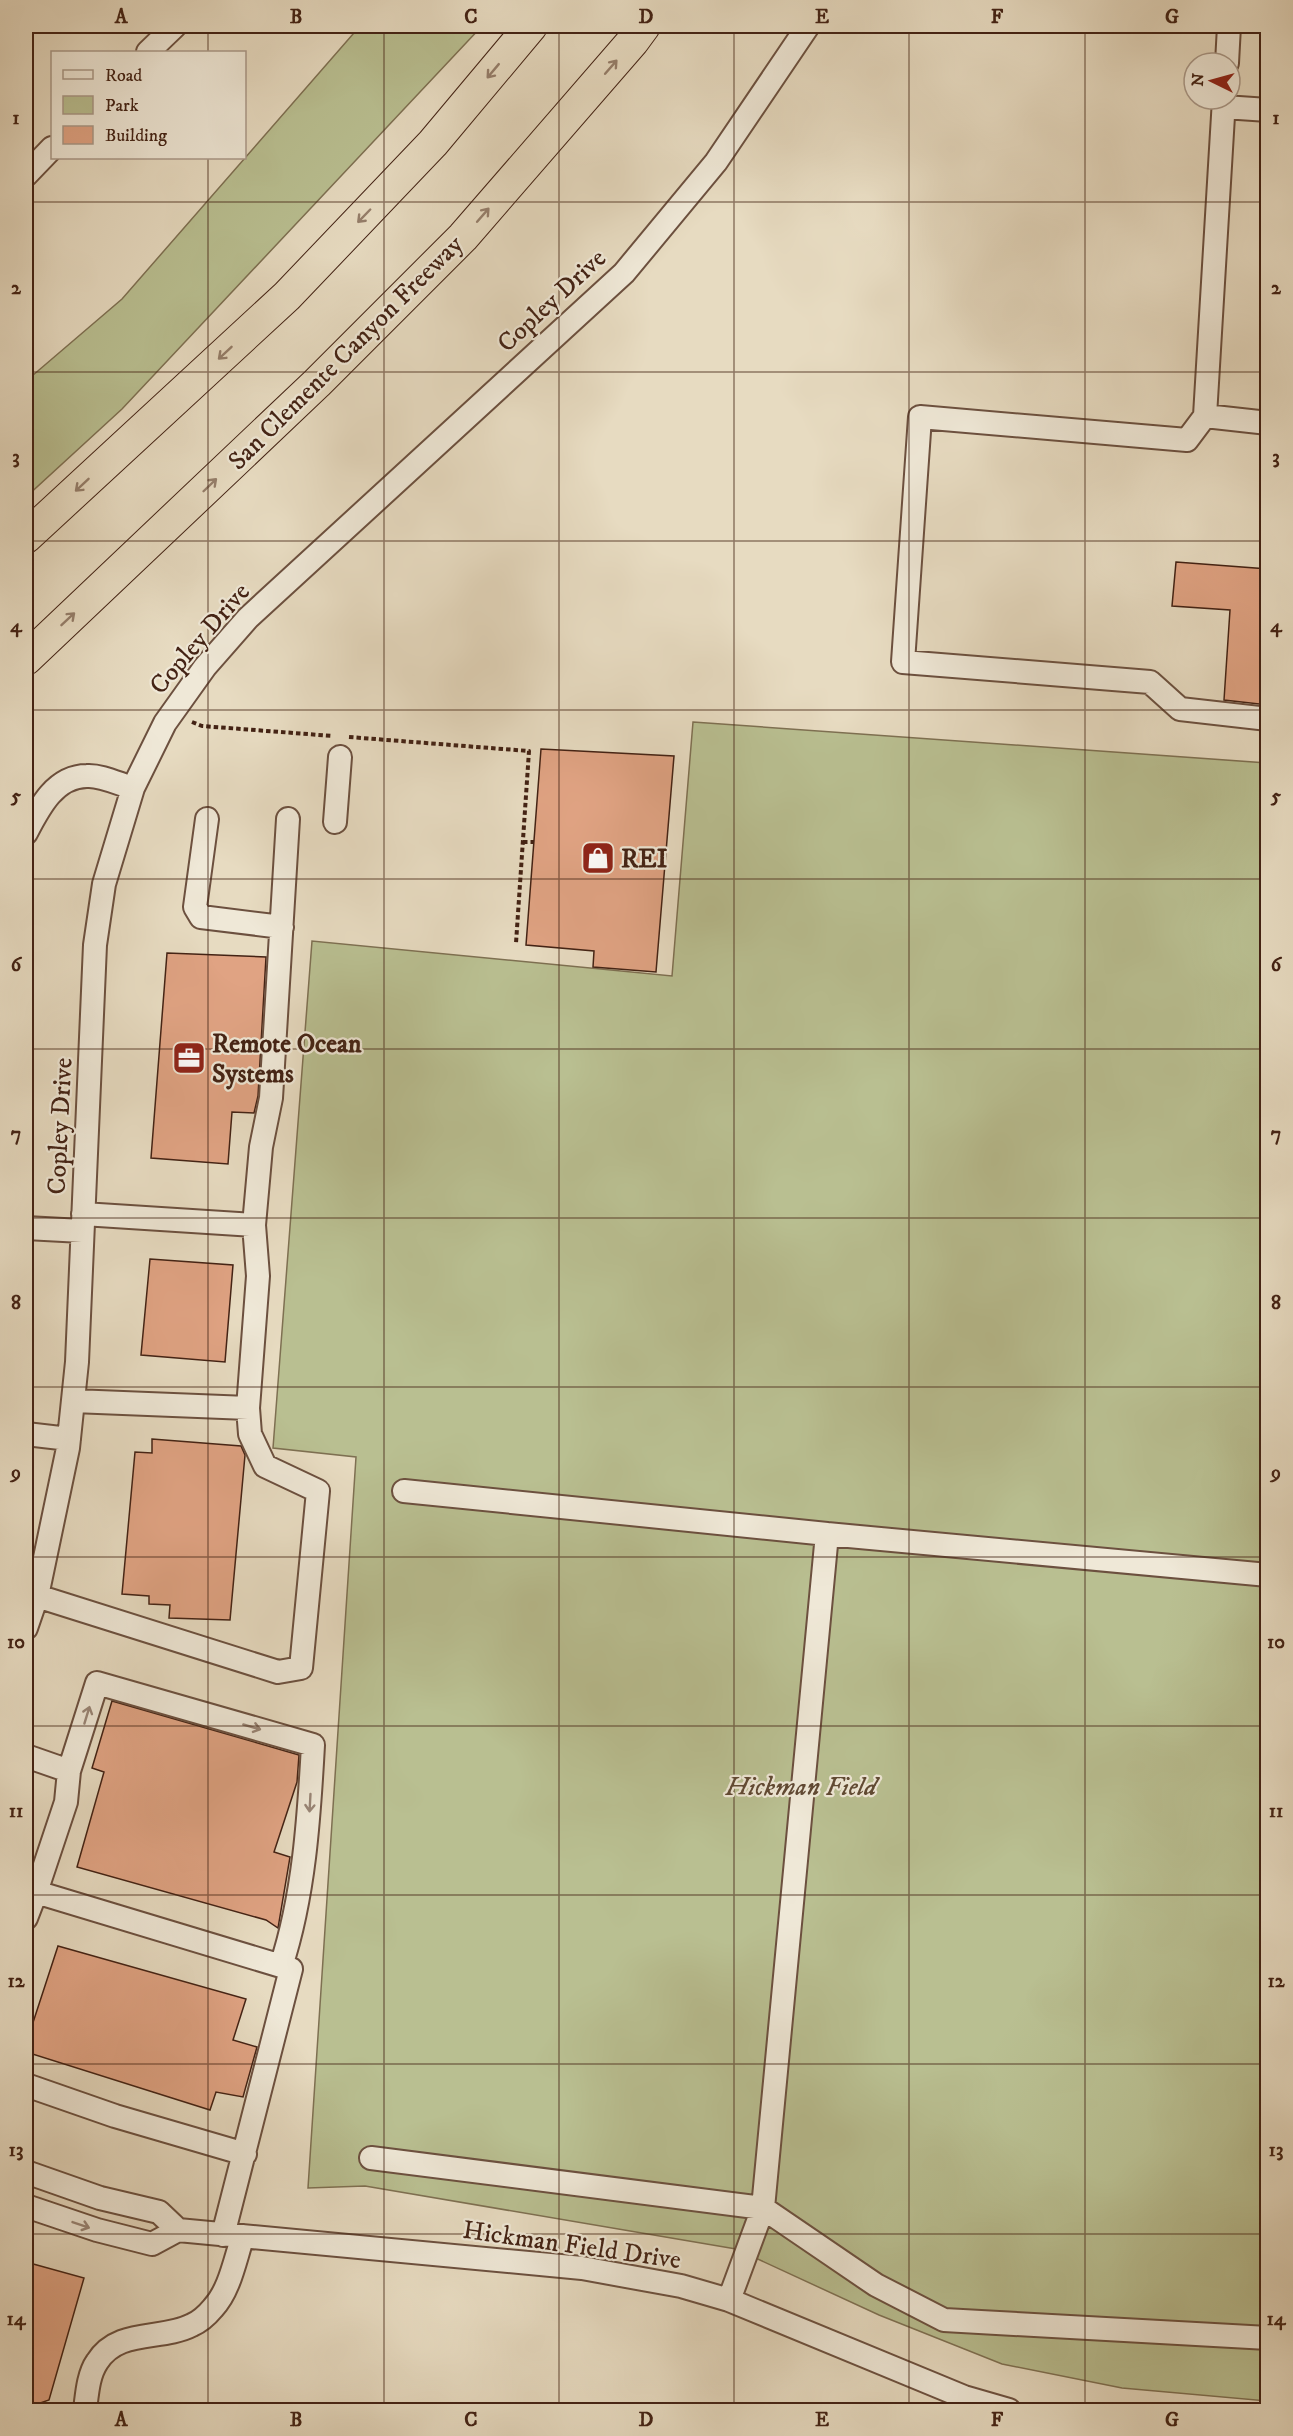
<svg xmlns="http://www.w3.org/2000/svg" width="1293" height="2436" font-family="'IM FELL DW Pica',serif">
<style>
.green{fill:#b9bf91;stroke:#7e7052;stroke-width:1.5}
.building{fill:#e0a383;stroke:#432214;stroke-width:1.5}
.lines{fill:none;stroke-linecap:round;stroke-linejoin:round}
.minor-casing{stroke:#6c503f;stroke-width:26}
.highway-casing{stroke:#432214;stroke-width:34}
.path{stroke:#432214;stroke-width:4;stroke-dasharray:4.5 3;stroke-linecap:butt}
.minor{stroke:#efe8d7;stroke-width:22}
.highway{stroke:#e7dbc1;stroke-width:32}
.oneway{stroke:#957e6a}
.oneway2{stroke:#998576}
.grid{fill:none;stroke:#432214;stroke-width:1.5;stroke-opacity:0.55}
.labels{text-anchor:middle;stroke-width:4.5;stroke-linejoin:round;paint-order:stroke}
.street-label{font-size:26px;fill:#432214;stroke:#efe8d7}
.poi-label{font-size:26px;font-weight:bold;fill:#432214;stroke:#efe8d7;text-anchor:start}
.park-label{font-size:26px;font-style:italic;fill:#604933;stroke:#efe8d7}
.neatline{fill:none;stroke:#432214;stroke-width:2}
.grid-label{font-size:20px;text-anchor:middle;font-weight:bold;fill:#432214}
</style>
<rect width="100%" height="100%" fill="#e7dbc1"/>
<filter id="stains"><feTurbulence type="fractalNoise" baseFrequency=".00333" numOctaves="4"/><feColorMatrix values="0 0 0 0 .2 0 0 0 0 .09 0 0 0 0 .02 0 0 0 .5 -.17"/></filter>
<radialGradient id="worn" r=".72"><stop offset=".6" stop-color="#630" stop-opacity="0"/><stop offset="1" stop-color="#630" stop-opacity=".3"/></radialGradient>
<path class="green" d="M360 26H482L122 409 26 497V368L32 376 122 299Z
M693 722 1267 763V2401L1122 2388 1002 2364 879 2315 736 2249 365 2186 308 2188 356 1457 273 1448 312 941 672 976Z"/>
<path class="building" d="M1176 562 1268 569V705L1224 700 1230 610 1172 606Z
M541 749 674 756 656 972 593 967 594 951 526 945Z
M167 953 266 957 258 1096 254 1113 232 1112 228 1164 151 1158Z
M150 1259 233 1265 225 1362 141 1355Z
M152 1439 241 1446 245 1455 230 1620 169 1618 170 1605 149 1604V1596L122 1594 135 1452 152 1453Z
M112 1701 299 1755 297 1782 274 1852 290 1857 278 1928 266 1920 77 1867 104 1772 92 1768Z
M58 1946 246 1999 233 2040 257 2047 243 2097 216 2092 210 2110 26 2052V2044Z
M26 2262 84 2278 49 2400 26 2408Z"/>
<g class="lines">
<defs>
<path id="minor" d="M148 52 175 26
M1227 63 1229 26
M1224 99 1205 416 1268 423
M1224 107 1268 110
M26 175 52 148
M1205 416 1187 440 920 417 903 662 1150 682 1180 709 1268 719
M207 819 195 907 201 917 282 927
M335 822 340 757
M26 833C39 808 55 776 87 776 101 775 119 784 133 788
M83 1214 254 1225
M26 1228 82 1231
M73 1401 248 1408
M26 1434 69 1439
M404 1491 827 1534
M37 1596 278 1672 301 1668 318 1491 265 1466 250 1434 248 1408 258 1276 254 1225 261 1147 271 1098 288 819
M26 1628 37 1596 68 1448 77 1362 95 945 104 884 133 788 165 723 205 667 248 618 624 273 716 162 808 26
M26 1756 69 1771 66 1802 36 1892
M69 1771 97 1683 313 1745C309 1818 304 1896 281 1966
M26 1918 36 1892 291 1969 223 2235
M26 2085 115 2116 245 2154
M371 2158 763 2208 876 2285 944 2320 1268 2338
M26 2172 100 2198 159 2212 178 2230
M26 2206 97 2230 152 2244 178 2230 582 2268 681 2286 729 2300 964 2397 1009 2410
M729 2300 763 2208 827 1534 1268 1575
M85 2410C87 2395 88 2375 97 2362 118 2328 161 2341 192 2325 199 2322 208 2314 213 2308 230 2290 235 2259 243 2236"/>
<path id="highway" d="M26 537 287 296 433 143 531 26
M26 659 317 383 463 237 633 41 644 26"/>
</defs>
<use href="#minor" class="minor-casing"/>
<use href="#highway" class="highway-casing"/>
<path class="path" d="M192 722 202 726 333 736
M349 737 529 751 516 943
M523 842H534"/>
<use href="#minor" class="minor"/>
<use href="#highway" class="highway"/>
</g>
<defs><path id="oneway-shaft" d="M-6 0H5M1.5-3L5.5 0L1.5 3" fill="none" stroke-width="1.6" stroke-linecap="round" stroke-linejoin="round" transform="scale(1.5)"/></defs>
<g class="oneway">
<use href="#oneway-shaft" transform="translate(611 67) rotate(-49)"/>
<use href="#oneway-shaft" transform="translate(493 71) rotate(130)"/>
<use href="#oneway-shaft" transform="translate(483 215) rotate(-49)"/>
<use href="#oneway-shaft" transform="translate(364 216) rotate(134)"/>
<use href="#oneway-shaft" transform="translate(225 353) rotate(137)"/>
<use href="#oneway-shaft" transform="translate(82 485) rotate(137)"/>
<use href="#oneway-shaft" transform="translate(210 485) rotate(-44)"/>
<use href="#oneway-shaft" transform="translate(68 619) rotate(-43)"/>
</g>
<g class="oneway2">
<use href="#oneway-shaft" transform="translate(87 1715) rotate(-73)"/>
<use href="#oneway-shaft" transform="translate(252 1727) rotate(16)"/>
<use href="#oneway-shaft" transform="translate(310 1803) rotate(93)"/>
<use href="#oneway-shaft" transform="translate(81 2225) rotate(19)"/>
</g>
<path class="grid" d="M208 26V52M384 26V2410M559 26V2410M734 26V2410M909 26V2410M1085 26V2410M208 158V2410M26 202H1268M26 372H1268M26 541H1268M26 710H1268M26 879H1268M26 1049H1268M26 1218H1268M26 1387H1268M26 1557H1268M26 1726H1268M26 1895H1268M26 2064H1268M26 2234H1268"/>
<defs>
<symbol id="shop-square" viewBox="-11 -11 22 22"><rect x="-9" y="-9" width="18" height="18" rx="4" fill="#8f2418" stroke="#efe8d7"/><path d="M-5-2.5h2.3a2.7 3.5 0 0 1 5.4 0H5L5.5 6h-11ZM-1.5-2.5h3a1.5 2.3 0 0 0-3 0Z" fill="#fff"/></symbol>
<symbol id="office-square" viewBox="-11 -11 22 22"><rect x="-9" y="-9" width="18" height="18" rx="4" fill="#8f2418" stroke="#efe8d7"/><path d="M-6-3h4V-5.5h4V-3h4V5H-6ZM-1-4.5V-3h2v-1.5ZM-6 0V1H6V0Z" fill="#fff"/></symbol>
</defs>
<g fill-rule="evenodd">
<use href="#shop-square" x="579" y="839" width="38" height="38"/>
<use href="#office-square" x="170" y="1039" width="38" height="38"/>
</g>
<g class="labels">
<g class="street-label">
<text transform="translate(551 300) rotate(-43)" y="9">Copley Drive</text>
<text transform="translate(345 352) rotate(-45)" y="9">San Clemente Canyon Freeway</text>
<text transform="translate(199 638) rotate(-49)" y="9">Copley Drive</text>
<text transform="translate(59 1126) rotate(-87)" y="9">Copley Drive</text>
<text transform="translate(572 2244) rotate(8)" y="9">Hickman Field Drive</text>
</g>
<g class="poi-label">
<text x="621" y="867">REI</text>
<text x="212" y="1052">Remote Ocean<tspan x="212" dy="30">Systems</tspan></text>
</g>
<g class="park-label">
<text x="801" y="1795">Hickman Field</text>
</g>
</g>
<rect width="1293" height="2436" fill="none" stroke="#e7dbc1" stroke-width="66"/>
<rect x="51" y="51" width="195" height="108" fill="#efe8d7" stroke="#aa9989" stroke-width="1.5"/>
<rect x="63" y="70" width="30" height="9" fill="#efe8d7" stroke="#aa9989" stroke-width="1.5"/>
<text x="105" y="81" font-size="18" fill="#432214">Road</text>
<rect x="63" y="96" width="30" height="18" fill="#b9bf91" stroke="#aa9989" stroke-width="1.5"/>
<text x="105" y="111" font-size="18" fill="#432214">Park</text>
<rect x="63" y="126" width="30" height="18" fill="#e0a383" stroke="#aa9989" stroke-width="1.5"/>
<text x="105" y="141" font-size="18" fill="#432214">Building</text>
<g transform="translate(1212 81) rotate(275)"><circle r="28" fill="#efe8d7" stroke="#aa9989" stroke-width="1.5"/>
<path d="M0-4.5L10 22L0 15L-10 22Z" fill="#8f2418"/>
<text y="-9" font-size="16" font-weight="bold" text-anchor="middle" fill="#432214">N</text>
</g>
<rect x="33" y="33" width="1227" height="2370" class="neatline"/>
<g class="grid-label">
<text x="121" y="23">A</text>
<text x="296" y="23">B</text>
<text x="471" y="23">C</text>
<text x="646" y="23">D</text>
<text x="822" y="23">E</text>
<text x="997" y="23">F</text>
<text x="1172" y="23">G</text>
<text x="16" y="124">1</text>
<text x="1276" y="124">1</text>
<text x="16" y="294">2</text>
<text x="1276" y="294">2</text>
<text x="16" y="463">3</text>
<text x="1276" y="463">3</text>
<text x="16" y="632">4</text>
<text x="1276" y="632">4</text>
<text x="16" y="802">5</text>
<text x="1276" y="802">5</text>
<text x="16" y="971">6</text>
<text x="1276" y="971">6</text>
<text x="16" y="1140">7</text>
<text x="1276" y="1140">7</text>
<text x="16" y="1309">8</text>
<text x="1276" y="1309">8</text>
<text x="16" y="1479">9</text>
<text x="1276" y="1479">9</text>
<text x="16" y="1648">10</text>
<text x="1276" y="1648">10</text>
<text x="16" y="1817">11</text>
<text x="1276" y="1817">11</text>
<text x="16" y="1987">12</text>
<text x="1276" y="1987">12</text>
<text x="16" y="2156">13</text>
<text x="1276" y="2156">13</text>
<text x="16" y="2325">14</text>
<text x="1276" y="2325">14</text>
<text x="121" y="2426">A</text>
<text x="296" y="2426">B</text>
<text x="471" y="2426">C</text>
<text x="646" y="2426">D</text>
<text x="822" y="2426">E</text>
<text x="997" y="2426">F</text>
<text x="1172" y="2426">G</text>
</g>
<rect width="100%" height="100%" filter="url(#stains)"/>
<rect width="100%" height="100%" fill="url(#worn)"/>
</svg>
